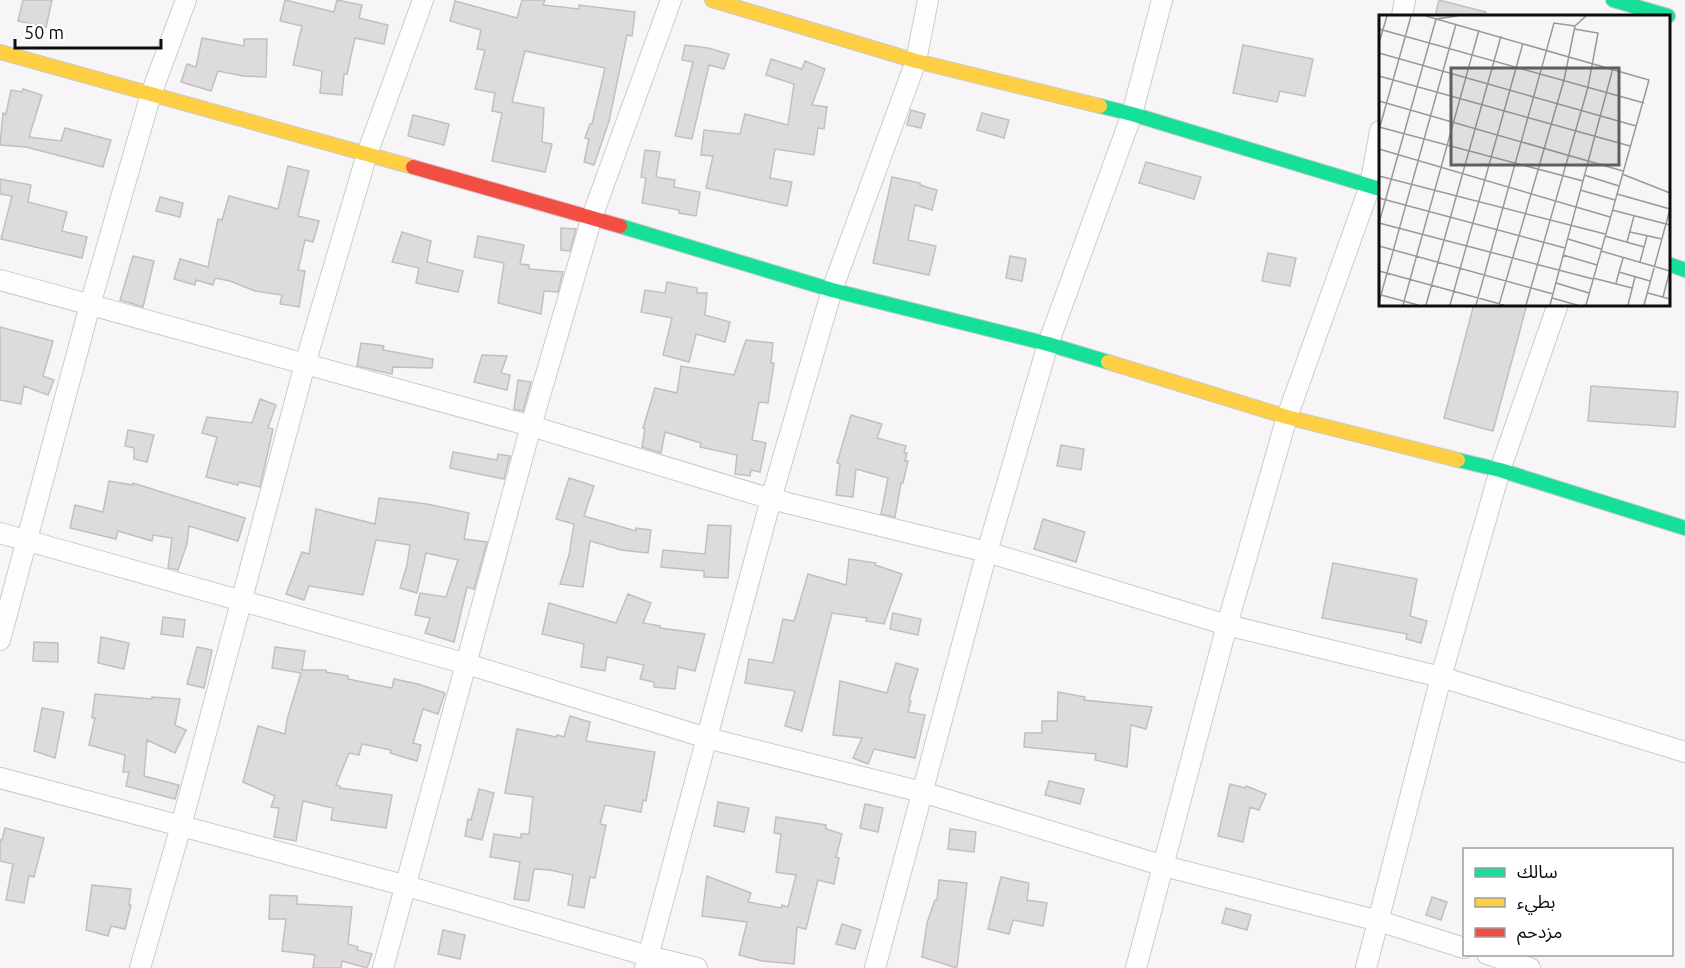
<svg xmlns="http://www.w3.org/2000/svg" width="1685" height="968" font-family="Ubuntu,'Noto Sans Arabic',sans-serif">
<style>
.building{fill:#dddbde;stroke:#c1bfc1;stroke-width:1.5}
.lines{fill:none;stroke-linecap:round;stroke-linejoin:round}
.street-casing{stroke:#cbcacc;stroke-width:22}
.fast-casing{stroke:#cbcacc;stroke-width:16}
.slow-casing{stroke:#cbcacc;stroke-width:16}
.jam-casing{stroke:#cbcacc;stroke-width:16}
.street{stroke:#fefefe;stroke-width:20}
.fast{stroke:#16e098;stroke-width:14}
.slow{stroke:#ffcf43;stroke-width:14}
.jam{stroke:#f24e42;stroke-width:14}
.inset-road{fill:none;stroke:#9a989b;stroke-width:1.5}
.view{fill:#605e60;fill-opacity:0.15;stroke:#605e60;stroke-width:3}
.inset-edge{fill:none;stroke:#0e0d0e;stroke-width:3}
</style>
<rect width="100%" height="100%" fill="#f8f5f9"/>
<path class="building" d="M23 0H52L46 27 18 21Z
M285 0 334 12 337 0 362 5 359 18 388 25 384 44 355 38 347 74H344L342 95 320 93 322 71 293 65 302 26 280 21Z
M522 0H545L543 5 579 9V5L635 12 632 36 627 35 609 121 594 165 584 162 589 139 585 138 590 124H592L605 68 525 51 512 102 544 108 542 142 552 144 545 172 492 161 502 113 492 111 495 93 475 89 485 50 477 49 481 30 450 21 455 1 517 18Z
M1439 0 1486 12 1485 16H1435Z
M202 38 244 46V39H267L266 77 243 76 218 71 211 91 181 82 187 64 196 67Z
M685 45 708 48 729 54 724 69 709 65 692 139 675 136 693 62 682 60Z
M1243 45 1313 59 1305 96 1280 91 1277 102 1233 93Z
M771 59 802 69 805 61 825 69 812 105 827 107 824 129 818 128 814 155 775 149 770 178 792 182 787 206 706 188 713 156 701 155 704 130 740 134 745 114 788 125 794 84 766 75Z
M23 89 42 95 29 137 61 141 65 128 111 140 103 167 26 147 0 145 3 113 6 114 11 90 22 92Z
M911 110 925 114 921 128 907 125Z
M982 113 1009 120 1004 138 977 130Z
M413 115 449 124 444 145 408 136Z
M645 150 660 152 656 177 675 180 674 187 700 192 696 216 679 213V210L642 203 646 178 641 177Z
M1146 162 1201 177 1194 199 1139 183Z
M288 166 309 171 298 216 319 221 313 242 305 240 298 270 305 271 299 307 280 304 282 295 255 291 230 281 215 278 213 285 196 280 195 285 174 279 180 259 208 267 218 219 222 220 229 196 278 209Z
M892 177 920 183V185L937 190 932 210 915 205 908 240 936 246 929 275 873 263Z
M0 179 31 185 28 202 67 212 62 231 87 237 82 258 1 239 12 196 0 194Z
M160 197 183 203 180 217 156 211Z
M561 228 576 229 570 251 561 250Z
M402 232 431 241 427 262 463 271 458 292 416 283 419 268 392 262Z
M478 236 524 245 520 264 529 265V269L563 272 558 292 544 291 541 314 498 303 504 263 474 257Z
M1268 253 1296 258 1290 286 1262 281Z
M133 256 154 261 143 307 120 300Z
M1010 256 1026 259 1022 281 1006 278Z
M667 282 697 288V293H707L705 315 730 322 725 342 696 334 689 362 663 355 672 318 641 312 645 290 665 293Z
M1474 304H1527L1493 431 1444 418Z
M0 327 53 341 43 376 54 380 48 395 24 386 21 404 0 400Z
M746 340 773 343 771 363H774L768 403 759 402 752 440 766 443 760 472 751 470 750 476 735 474 737 455 700 447 701 443 665 432 661 453 642 447 645 428H643L655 388 677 393 681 366 734 375Z
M361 343 384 346 383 350 433 359 432 368 393 367 392 374 357 366Z
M482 355 507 356 501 373 510 375 507 390 474 382Z
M518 380 531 382 523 411 514 409Z
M1591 386 1678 392 1675 427 1588 421Z
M260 399 276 405 268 428 273 429 260 487 239 482 238 485 206 477 217 437 202 433 207 417 252 423Z
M851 415 882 424 877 438 906 446 904 453H907L905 461H908L903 483H901L895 517 881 514 888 478 856 469 853 497 836 495 840 464 837 463Z
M128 430 154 435 147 462 134 459V448L125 446Z
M1061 445 1084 449 1081 470 1057 466Z
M453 452 497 460 498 454 510 456 504 479 450 468Z
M569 478 594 486 584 516 636 531V528L651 530 648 553 621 550 590 541 583 587 560 584 569 555 574 524 556 519Z
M109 481 133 485V483L245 518 238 541 189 526 187 544 178 570 168 568 172 538 153 535 152 541 118 531 116 539 70 528 75 505 103 512Z
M379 498 427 504 469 513 464 539 487 542 474 589 467 587 454 642 425 633 430 618 415 615 420 593 446 597 458 560 426 553 417 593 400 588 407 565 410 545 376 540 363 595 309 586 304 600 286 594 302 552 309 554 316 509 375 524Z
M1043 519 1085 532 1076 562 1034 549Z
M708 525 731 526 728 578 704 577V571L661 567 663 550 705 554Z
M849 559 876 563 875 565 902 574 884 624 866 621 867 618 832 613 802 731 785 726 795 691 745 683 749 659 773 663 783 619 794 621 808 574 846 585Z
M1333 563 1417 579 1410 616 1427 621 1421 643 1406 639 1407 634 1322 618Z
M628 594 651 603 643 623 660 626V628L705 634 695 671 678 667 675 689 654 687V682L640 679 644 665 607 657 605 671 581 667 584 644 542 634 549 603 616 623Z
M893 613 921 619 918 635 890 629Z
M163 617 185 620 183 637 161 634Z
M101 637 129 643 124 669 98 663Z
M34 642 58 643V662L33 661Z
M197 647 212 650 204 688 187 684Z
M275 647 305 651 302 670H326V672L348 676V679L392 688 394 679 418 684 445 693 438 714 423 709 413 743 421 745 417 761 390 753 391 750 362 744 359 755 349 753 336 785 340 786V788L392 795 386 828 331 820 333 808 303 801 296 841 274 837 279 808 271 807 275 796 243 782 258 726 285 734 287 720 301 673 272 668Z
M896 663 918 669 909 700 911 701 908 712 925 715 915 758 874 749 868 764 853 758 862 738 833 735 840 681 887 693Z
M1058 692 1085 697 1084 700 1152 707 1146 729 1131 725 1127 767 1095 760 1096 754 1024 747 1025 733H1042V721H1057Z
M95 694 152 699V697L180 699 175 725 186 730 175 753 147 740 144 776 179 785 175 799 126 786 129 772H123L125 755 89 745 95 718H92Z
M42 708 64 712 55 758 34 751Z
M570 716 590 722 586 741 655 752 646 801 643 800 641 812 605 805 600 824 606 825 595 878 590 877 584 908 568 905 573 875 550 870 534 869 529 901 514 899 520 862 490 857 494 834 521 838V834H529L533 797 505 793 517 729 556 737 557 735 564 737Z
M1049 781 1084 789 1080 804 1045 795Z
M1230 784 1245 788 1246 786 1266 794 1259 810 1250 807 1243 842 1218 836Z
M479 789 494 793 482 840 465 836 468 819 471 820Z
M718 802 749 808 744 832 714 826Z
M865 804 883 808 878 832 860 828Z
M776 817 826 825V829L842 834 836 857 839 858 834 884 818 880 806 929 797 927 794 964 762 961 739 955 747 922 702 916 707 876 751 893 748 902 781 908 782 905 788 907 796 875 776 872 781 834 774 833Z
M5 828 44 838 34 877 29 876 24 903 6 900 13 864 0 861V840H2Z
M950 829 976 832 974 852 948 849Z
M1001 877 1029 883 1027 900 1047 903 1043 926 1013 920 1009 934 988 929Z
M939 880 967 883 957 968 922 957 927 923 935 900H937Z
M92 885 131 889 129 905H131L125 929 111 926 108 936 86 930Z
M270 895 297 896V904L352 907 348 944 358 947 357 950 372 954 367 968 342 961 341 968H313L315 955 282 951 286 919H269Z
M1432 897 1447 902 1441 920 1426 915Z
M1226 908 1251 915 1247 930 1222 923Z
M842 924 861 930 855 949 836 944Z
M443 930 465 935 460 959 438 954Z"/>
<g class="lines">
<defs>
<path id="street" d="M1402 16 1405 0
M0 280 531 426 771 499 987 552 1227 625 1441 677 1685 752
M0 533 467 664 707 738 922 792 1164 866 1379 921 1464 948
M0 640 90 305 151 94 186 0
M0 778 407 886 648 956 697 968
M1487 954 1530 968
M140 968 181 826 305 364 367 154 423 0
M383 968 531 426 592 217 671 0
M645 968 771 499 832 290 916 61 928 0
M875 968 987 552 1048 344 1132 114 1162 0
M1136 968 1227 625 1287 417 1370 186 1380 131
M1366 968 1441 677 1500 470 1558 304"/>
<path id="fast" d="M1613 0 1668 16
M1100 106 1132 114 1380 189
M620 226 832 290 1048 344 1108 362
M1668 264 1685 270
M1458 460 1500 470 1685 528"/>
<path id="slow" d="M712 0 916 61 1100 106
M0 52 413 167
M1108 362 1287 417 1458 460"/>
<path id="jam" d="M413 167 620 226"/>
</defs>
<use href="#street" class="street-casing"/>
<use href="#fast" class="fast-casing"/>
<use href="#slow" class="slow-casing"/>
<use href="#jam" class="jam-casing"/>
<use href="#street" class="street"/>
<use href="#fast" class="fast"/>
<use href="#slow" class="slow"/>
<use href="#jam" class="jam"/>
</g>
<g transform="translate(1379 15)">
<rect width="291" height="291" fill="#f8f5f9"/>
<path class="inset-road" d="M47 1 270 65 207 290M0 14 265 88M0 28 8 1M0 38 257 111M0 61 251 131M0 86 244 156M0 112 204 166M0 115 32 1M0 134 231 202M243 159 291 178M205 160 240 171M0 161 226 219M201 175 236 185M238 179 291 194M0 183 186 233M233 195 291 210M0 208 57 4 78 1M0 208 214 264M251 217 283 224M226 221 265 232M189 224 222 234M248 227 255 201M0 231 174 279M222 236 291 256M184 240 218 250M261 247 268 221M0 256 125 290M240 257 271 266M214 263 253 273M177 268 210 278M237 268 244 243M269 278 291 284M2 280 39 290M284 282 291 255M173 283 198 290M0 287 77 9M24 290 100 15M47 290 122 21M71 290 144 28M97 290 175 8 196 11M120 290 185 65 196 11 207 1M147 290 209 72 219 18 195 14M171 290 234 53M249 290 256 262M265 290 291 194"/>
<path class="view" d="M72 53H240V150H72Z"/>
<rect width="291" height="291" class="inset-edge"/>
</g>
<rect x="1463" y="848" width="210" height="108" fill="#ffffff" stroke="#9f9e9f" stroke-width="1.5"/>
<rect x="1475" y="868" width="30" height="9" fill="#16e098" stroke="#9f9e9f" stroke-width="1.5"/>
<text x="1517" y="878" font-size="18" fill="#0e0d0e">سالك</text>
<rect x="1475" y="898" width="30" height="9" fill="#ffcf43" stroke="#9f9e9f" stroke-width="1.5"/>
<text x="1517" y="908" font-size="18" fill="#0e0d0e">بطيء</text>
<rect x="1475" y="928" width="30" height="9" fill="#f24e42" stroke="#9f9e9f" stroke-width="1.5"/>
<text x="1517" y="938" font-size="18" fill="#0e0d0e">مزدحم</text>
<path d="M15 39v9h146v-9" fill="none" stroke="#0e0d0e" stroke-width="3"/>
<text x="24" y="39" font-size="18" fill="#0e0d0e" stroke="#ffffff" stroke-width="4.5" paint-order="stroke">50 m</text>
</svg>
